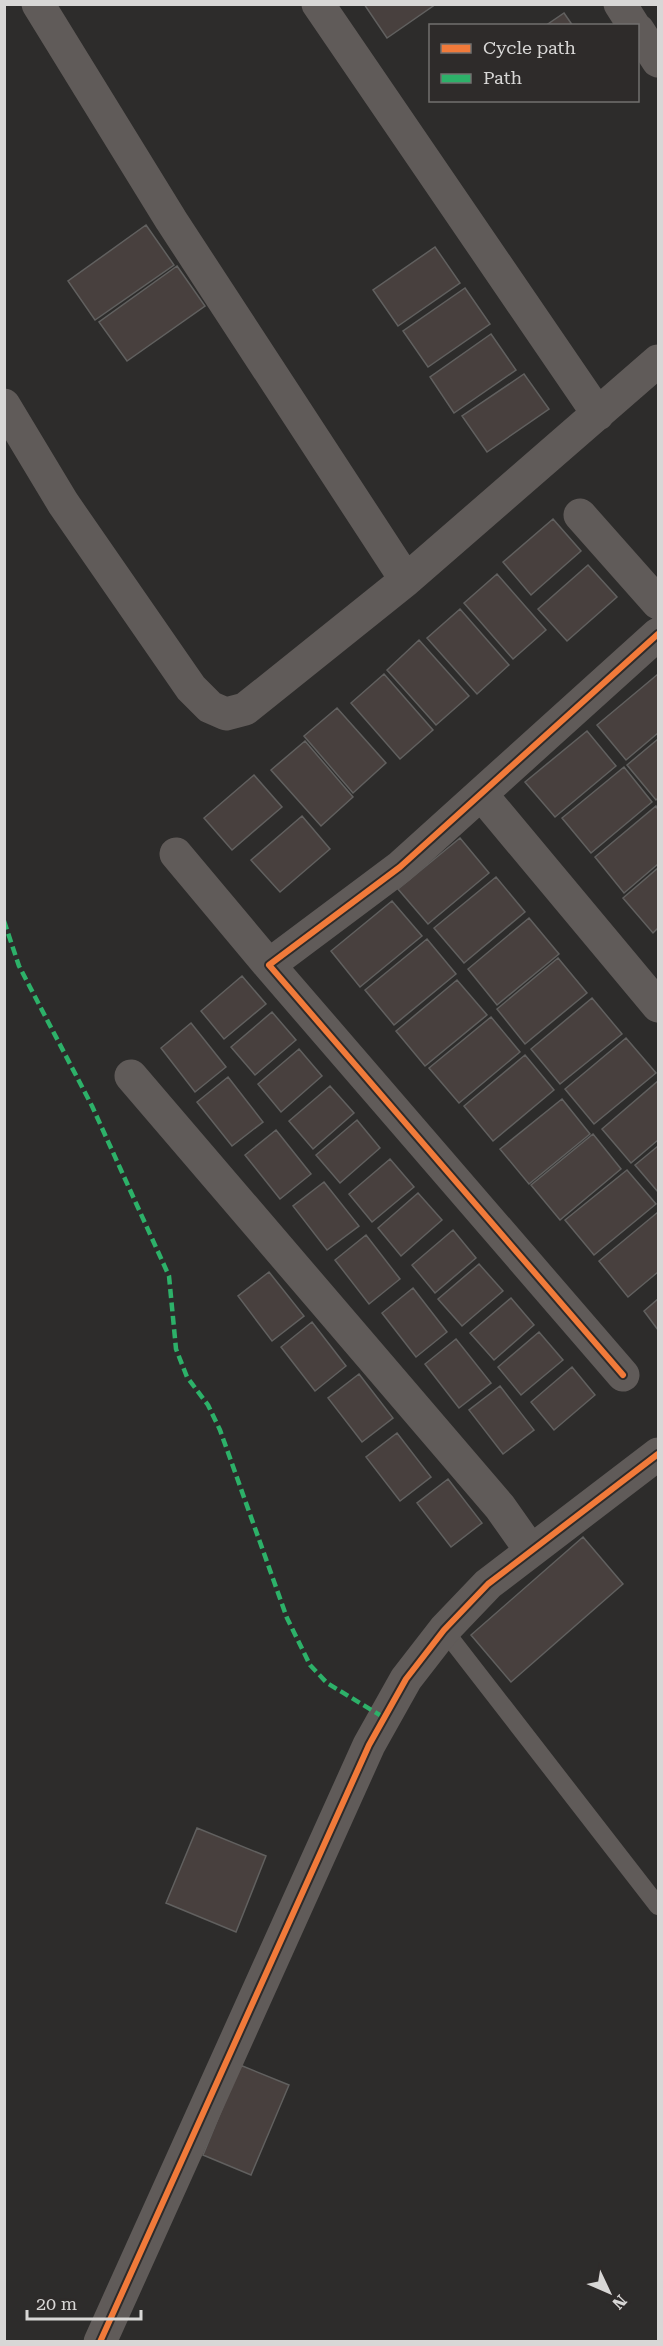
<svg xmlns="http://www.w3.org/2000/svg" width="663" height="2346" font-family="'Roboto Serif',serif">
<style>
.building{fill:#48403e;stroke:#61605f;stroke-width:1.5}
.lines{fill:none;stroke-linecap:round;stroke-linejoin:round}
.service{stroke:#605b59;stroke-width:18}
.minor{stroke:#605b59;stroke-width:33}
.quiet{stroke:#2db169;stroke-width:4.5;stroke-dasharray:9 4.5;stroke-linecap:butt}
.cycleway-casing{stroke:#2e2b2a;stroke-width:10}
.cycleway{stroke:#f17a3a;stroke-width:6}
</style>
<rect width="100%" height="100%" fill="#2d2c2b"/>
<path class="building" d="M364 4H436L387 38Z
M564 13 573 26H545Z
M146 225 174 265 95 320 68 281Z
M435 247 460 283 398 326 373 290Z
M177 266 205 306 127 361 99 322Z
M465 288 490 324 428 367 403 331Z
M491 334 516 370 454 413 430 377Z
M524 374 549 409 487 452 462 416Z
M553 519 581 551 531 595 503 562Z
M588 565 617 597 567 641 538 609Z
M497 574 546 630 513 659 464 603Z
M460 609 509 665 477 694 427 638Z
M419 640 469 696 436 725 387 670Z
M384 674 433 730 400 759 351 703Z
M658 674V733L626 760 597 725Z
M337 708 386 763 353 793 304 736Z
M587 731 616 766 555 817 525 782Z
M658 739V798L656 800 627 765Z
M305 741 353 797 321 826 271 770Z
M624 767 652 802 591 853 562 818Z
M254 775 282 807 232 850 204 818Z
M656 806 658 810V864L624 893 595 857Z
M302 816 330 849 280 892 251 860Z
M460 838 489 873 428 924 398 889Z
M658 868V928L653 933 623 898Z
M496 877 525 912 464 963 434 928Z
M392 901 422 936 360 987 331 951Z
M529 918 559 954 497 1005 468 969Z
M427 939 456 974 394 1025 365 990Z
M558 958 587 993 525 1044 497 1009Z
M242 976 266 1004 224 1039 201 1011Z
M457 980 487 1015 425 1066 396 1031Z
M592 998 622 1034 560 1084 531 1049Z
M272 1012 296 1040 255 1075 231 1047Z
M491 1017 520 1052 459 1103 429 1068Z
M191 1023 226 1067 195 1092 161 1048Z
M626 1038 656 1073 594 1124 565 1089Z
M299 1049 322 1076 281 1112 258 1084Z
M525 1055 554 1090 493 1141 464 1106Z
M228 1077 263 1122 232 1146 197 1102Z
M658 1081V1140L631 1163 602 1129Z
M330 1086 354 1113 313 1149 289 1121Z
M562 1099 590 1134 529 1184 500 1149Z
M357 1120 380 1148 340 1183 316 1155Z
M276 1130 311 1174 280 1199 245 1155Z
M593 1134 621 1169 560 1220 531 1185Z
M658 1146V1192L635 1165Z
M390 1159 414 1187 372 1222 349 1194Z
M627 1170 656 1204 594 1255 565 1220Z
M324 1182 359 1226 327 1250 293 1206Z
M418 1193 442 1220 401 1256 378 1228Z
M658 1212V1272L628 1297 599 1261Z
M453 1230 476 1258 435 1293 412 1265Z
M366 1235 400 1279 369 1304 335 1260Z
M479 1264 503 1291 462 1326 438 1299Z
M269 1272 304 1316 272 1341 238 1296Z
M413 1288 447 1332 416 1357 382 1313Z
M511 1298 534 1325 494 1360 470 1333Z
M658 1299V1330L644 1311Z
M312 1322 346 1366 315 1391 281 1347Z
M539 1332 563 1360 521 1395 498 1367Z
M456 1339 491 1383 459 1408 425 1364Z
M572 1367 595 1395 554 1430 531 1402Z
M359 1374 393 1418 362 1442 328 1398Z
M500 1386 534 1430 503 1454 469 1410Z
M397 1433 431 1477 400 1501 366 1457Z
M448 1479 482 1523 451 1547 417 1503Z
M583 1537 623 1584 511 1682 471 1635Z
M197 1828 266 1856 236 1932 166 1903Z
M240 2065 289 2085 251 2175 203 2155Z"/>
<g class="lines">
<path class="service" d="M444 1630 658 1906"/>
<path class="minor" d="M38 4 171 220 406 580
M318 4 598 414
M620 4 634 26
M638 30 658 61
M4 405 63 503 191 688 210 707 226 714 245 709 406 580 658 361
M580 515 658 603
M481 794 658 1006
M176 854 269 965
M131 1076 500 1507 531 1551
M623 1375 269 965 400 867 658 634
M100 2342 369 1745 406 1679 444 1630 488 1584 658 1454"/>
<path class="quiet" d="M4 921 19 966 92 1106 169 1276 176 1349 187 1377 208 1405 220 1430 287 1618 310 1665 327 1683 383 1717"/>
<defs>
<path id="cycleway" d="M623 1375 269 965 400 867 658 634
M100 2342 369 1745 406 1679 444 1630 488 1584 658 1454"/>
</defs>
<use href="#cycleway" class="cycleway-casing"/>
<use href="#cycleway" class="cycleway"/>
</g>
<rect width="663" height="2346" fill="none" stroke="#d8d7d6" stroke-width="12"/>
<rect x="429" y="24" width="210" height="78" fill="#2e2b2a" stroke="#72706f" stroke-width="1.5"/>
<rect x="441" y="44" width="30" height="9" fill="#f17a3a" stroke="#72706f" stroke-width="1.5"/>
<text x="483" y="54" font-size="18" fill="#d8d7d6">Cycle path</text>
<rect x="441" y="74" width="30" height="9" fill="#2db169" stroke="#72706f" stroke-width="1.5"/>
<text x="483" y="84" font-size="18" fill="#d8d7d6">Path</text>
<g transform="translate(609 2292) rotate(134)" stroke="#2e2b2a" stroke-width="4.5" paint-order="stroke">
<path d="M0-4.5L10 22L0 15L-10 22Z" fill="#d8d7d6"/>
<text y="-9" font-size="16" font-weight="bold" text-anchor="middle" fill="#d8d7d6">N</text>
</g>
<path d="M27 2310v9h114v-9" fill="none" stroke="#d8d7d6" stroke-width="3"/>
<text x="36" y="2310" font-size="18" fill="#d8d7d6" stroke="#2e2b2a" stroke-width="4.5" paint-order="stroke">20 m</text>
</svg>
